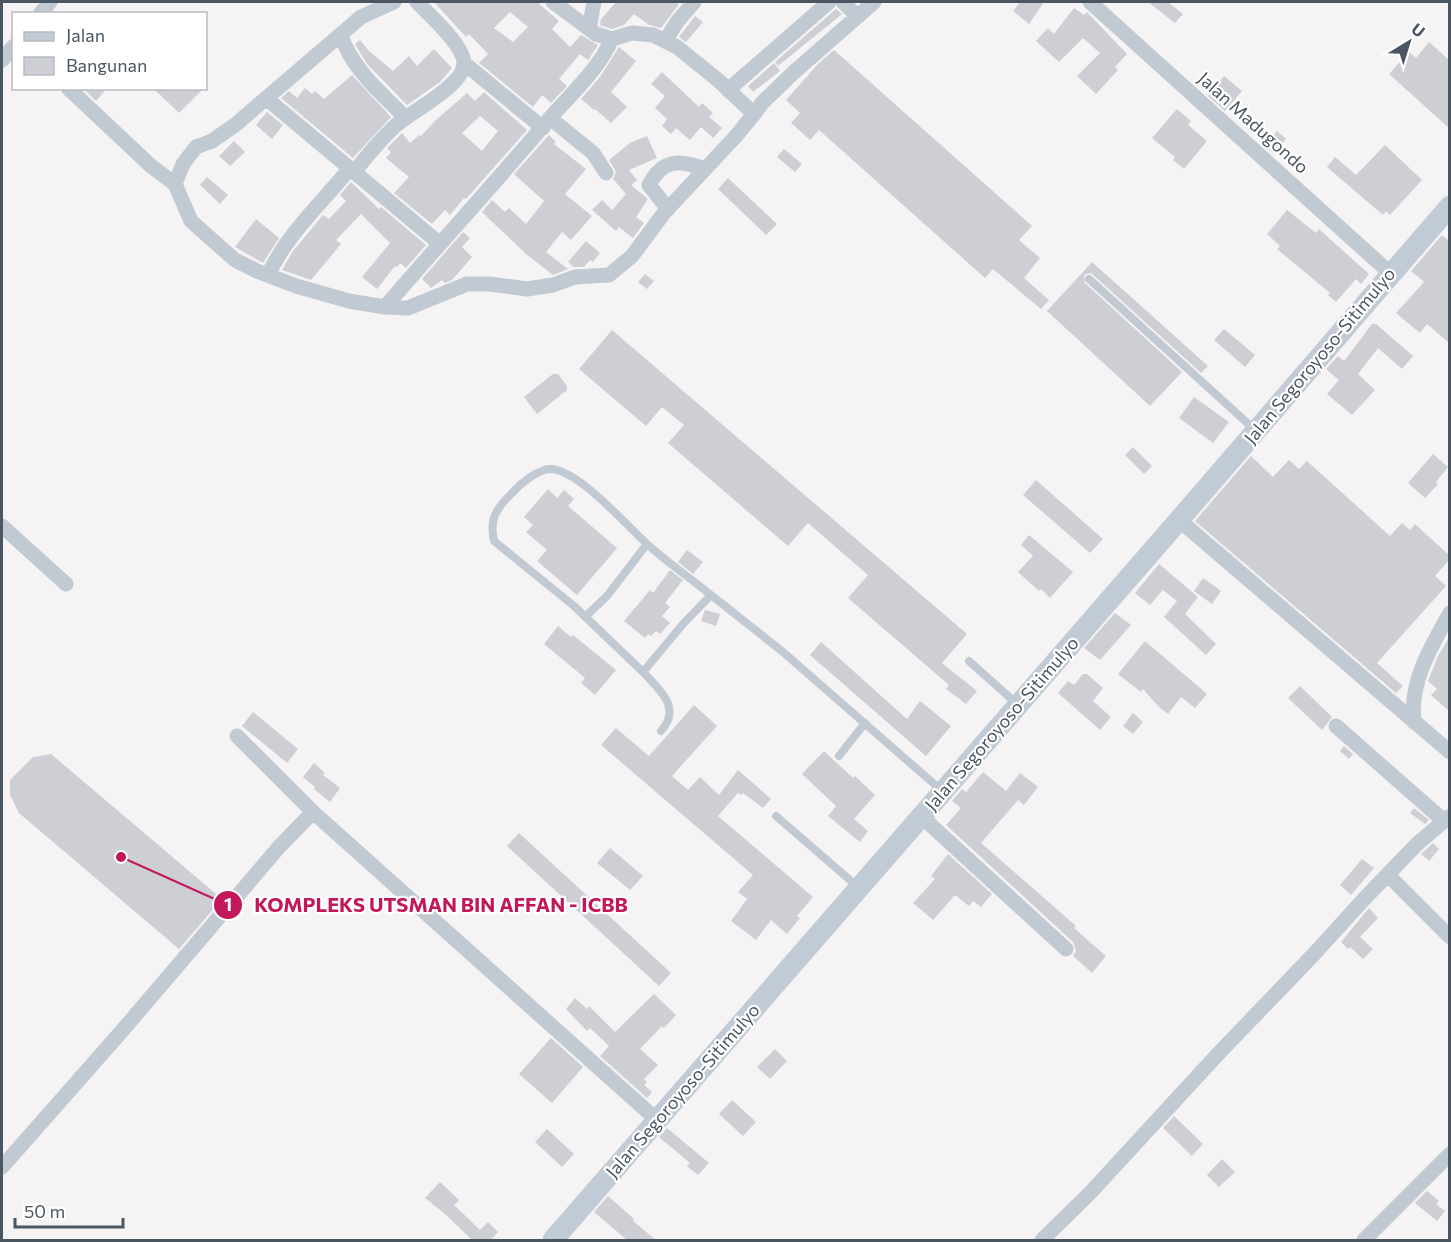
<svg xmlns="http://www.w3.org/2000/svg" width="1451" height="1242" font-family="Commissioner,sans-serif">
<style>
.building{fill:#cdcfd5;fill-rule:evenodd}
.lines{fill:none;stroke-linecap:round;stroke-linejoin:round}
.lane{stroke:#c1cad2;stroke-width:8}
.street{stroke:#c1cad2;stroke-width:15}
.secondary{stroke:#c1cbd6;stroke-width:21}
.labels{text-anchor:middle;stroke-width:4.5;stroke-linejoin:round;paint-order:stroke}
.street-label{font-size:18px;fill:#4a5661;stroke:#fff}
.leader{fill:none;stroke:#c2185b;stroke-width:2}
.callout-dot{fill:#c2185b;stroke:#fff;stroke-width:2}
.mark-label{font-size:18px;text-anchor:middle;font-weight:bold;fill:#fff}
.callout-label{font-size:20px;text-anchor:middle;font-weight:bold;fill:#c2185b;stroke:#fff;stroke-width:4.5;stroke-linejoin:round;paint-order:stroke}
</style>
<rect width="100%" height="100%" fill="#f5f3f3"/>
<path class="building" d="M434 2H537L559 21 552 29 570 47 581 35 598 45 588 60 580 54 559 79 567 86 551 103 542 95 533 107 479 63 488 54 469 34 466 37ZM510 12 528 27 513 42 494 28Z
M616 2H675L679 4 661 28 649 25 634 14 624 25 612 29 600 25 601 19Z
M1020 2H1044L1029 24 1013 11Z
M1148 2H1168L1183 14 1175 23Z
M1074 8 1084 15 1087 12 1127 54 1115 67 1118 70 1096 94 1077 76 1100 53 1083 38 1059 62 1036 41 1048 28 1054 34Z
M836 9 842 14 778 66 775 62Z
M695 16 703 22 686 42 679 37Z
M360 40 369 51 393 71 409 56 417 66 434 49 452 68 440 82 407 105 367 64 355 44Z
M1429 42 1449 60V128L1389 74 1409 52 1416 58Z
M619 47 636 61 611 92 627 107 611 123 595 109 594 110 581 99 600 77Z
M834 50 1032 226 1019 240 1040 258 1024 278 1049 300 1041 309 993 269 985 278 819 130 810 140 791 123 800 113 786 100 818 64Z
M774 63 780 71 753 92 748 86Z
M662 72 699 107 702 103 713 113 709 117 722 128 713 138 701 127 690 140 676 128 671 134 662 126 667 119 655 108 665 96 651 84Z
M352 75 391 117 353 158 281 98 289 91 297 98 305 88 312 94 315 91 324 99Z
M1224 76 1242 91 1225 111 1208 96Z
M83 88H107L96 101Z
M153 88H204L179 113Z
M484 92 527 130 466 199 464 198 450 215 445 210 432 224 394 193 409 177 386 158 391 152 387 148 402 133 410 143 419 135 421 136 436 120 467 93 475 101ZM480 116 498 131 482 151 462 133Z
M1177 109 1191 121 1188 125 1207 141 1184 169 1173 160 1175 157 1152 138Z
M267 112 283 125 272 139 256 125Z
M1277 131 1286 139 1274 154 1265 146Z
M549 135 556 142 554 144 586 169 565 194 592 216 571 240 562 232 546 252 568 269 553 275 526 254 482 212 492 200 505 212 509 208 526 224 544 201 514 174Z
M647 136 657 158 629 170 637 180 631 185 648 199 636 217 644 223 633 238 619 227 616 231 592 210 602 200 612 210 626 194 613 179 616 172 609 160 630 143Z
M234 141 245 152 230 166 219 156Z
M1385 145 1422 180 1390 215 1386 211 1383 215 1327 167 1335 157 1356 175Z
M784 149 802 164 795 172 777 157Z
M207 177 228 195 220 204 200 185Z
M728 178 777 224 766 235 718 189Z
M351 182 379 209 381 207 426 245 406 268 400 263 397 267 395 266 377 289 362 277 390 243 361 214 336 240 341 244 311 280 282 270 293 251 323 215 329 219 346 201 340 195Z
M1287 210 1316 233 1319 229 1369 274 1361 284 1356 279 1336 302 1328 295 1330 293 1277 249 1280 246 1267 234Z
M256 219 279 238 263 263 235 247Z
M463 232 470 238 462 247 472 257 452 280 445 283 442 280 431 288 422 279Z
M1442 235 1449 241V343L1427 324 1420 333 1396 313 1424 282 1411 271Z
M586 241 600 253 593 262 590 260 584 267H574L568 262Z
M1092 262 1208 366 1201 373 1091 273 1084 275 1085 283 1182 372 1150 406 1047 311Z
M645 274 654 281 647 289 638 282Z
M1372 324H1376L1413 356 1402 369 1378 348 1358 374 1375 390 1352 415 1327 394 1339 380 1326 369 1338 356 1344 361Z
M1224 329 1255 355 1245 367 1214 340Z
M612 330 967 634 942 663 977 691 966 704 946 689 949 685 848 598 868 575 808 523 788 546 668 443 684 425 662 407 646 426 579 369Z
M553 374H558L567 386V390L537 414 524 397Z
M1194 397 1229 422 1213 443 1179 418Z
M1133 447 1152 466 1144 474 1125 455Z
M1433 454 1448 467 1436 482 1438 484 1425 498 1408 483Z
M1251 456 1273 477 1289 460 1299 469 1307 461 1390 536 1402 523 1410 530 1415 524 1449 555V560L1435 576 1446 586 1377 663 1403 686 1396 693 1195 521Z
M1036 480 1103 539 1090 553 1023 495Z
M548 489 557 498 564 490 574 499 568 506 617 548 577 595 537 561 547 550 526 532 533 525 524 517Z
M1029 535 1073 572 1050 598 1041 589 1039 591 1018 572 1033 556 1021 545Z
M687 550 703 562 693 574 678 562Z
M1159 564 1198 597 1185 614 1216 644 1206 655 1164 617 1177 601 1163 590 1150 605 1135 593Z
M670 570 683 580 665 603 670 607 662 616 670 623 660 634 656 631 651 636 648 634 645 638 624 621 650 590 653 593Z
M1203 578 1221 591 1212 604 1194 591Z
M705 610 720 614 716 626 701 621Z
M1115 613 1131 625 1100 660 1084 648Z
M558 626 571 637 573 635 616 670 595 695 581 683 585 678 544 644Z
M1449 638V711L1431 695 1437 689 1428 681 1438 656Z
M1145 641 1207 694 1195 708 1181 697 1168 714 1158 706 1143 689 1141 692 1118 674Z
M821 642 907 719 920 701 951 726 926 756 810 655Z
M1083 674H1087L1103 688 1093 701 1111 717 1100 730 1058 693 1068 681 1074 685Z
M1300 686 1332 717 1322 730 1288 698Z
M694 705 717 726 672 776 688 790 700 777 719 795 738 770 771 799 763 808 743 793 741 795 738 793 718 816 813 897 797 916 800 918 787 934 771 920 756 940 731 921 747 899 738 892 753 875 601 745 616 728 649 756Z
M253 712 298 749 287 763 242 726Z
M1133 713 1143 722 1133 734 1123 726Z
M1344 746 1353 754 1349 759 1340 751Z
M824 751 853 778 855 776 875 795 854 819 868 831 860 842 828 816 836 806 802 774Z
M51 754 222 899 179 949 19 813 10 795V780L33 757Z
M314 763 325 773 323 775 340 788 330 802 314 789 315 787 303 777Z
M983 772 1006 791 1020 773 1038 787 1024 805 1018 800 981 843 1076 926 1074 928 1106 956 1092 973 1073 956 1076 951 1073 942 946 825 961 808 952 801 962 789 966 792Z
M1414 808 1429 820 1425 824 1410 813Z
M519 833 671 973 659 986 507 846Z
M1433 843 1439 849 1429 861 1421 854Z
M610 848 643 876 630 890 597 863Z
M948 854 992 894 981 907 973 901 969 906 955 895 933 920 913 903 935 879 931 876Z
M1362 859 1374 868 1351 895 1340 885Z
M1369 908 1378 918 1360 937 1373 949 1363 959 1350 947 1348 949 1341 942Z
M654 994 676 1015 664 1028 662 1026 640 1049 658 1065 644 1079 647 1082 644 1085 652 1092 647 1098 600 1056 609 1046 590 1028 587 1031 566 1009 575 998 587 1009 589 1006 615 1032Z
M551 1038 583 1067 552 1103 519 1074Z
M775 1049 787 1061 770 1079 757 1067Z
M732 1100 756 1122 743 1136 719 1114Z
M1174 1116 1203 1144 1192 1156 1163 1128Z
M667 1128 709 1163 698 1175 687 1166 690 1163 659 1137Z
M547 1129 574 1154 562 1167 535 1142Z
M1222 1159 1235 1172 1219 1187 1207 1175Z
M440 1182 459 1200 454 1205 480 1230 488 1222 498 1232 491 1240H470L471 1239 445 1214 425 1198Z
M1427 1191 1439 1201 1436 1204 1445 1211 1437 1221 1415 1203Z
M608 1196 634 1219 633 1221 656 1240H627L594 1212Z"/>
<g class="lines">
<path class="lane" d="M1089 279 1255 430
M585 617 607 596 647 544
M969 661 1017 704
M643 672 574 606 494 541C489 519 496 509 512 493 521 483 537 470 550 469 578 469 626 525 647 544 667 562 690 578 711 595
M661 731C682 708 660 690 643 672L683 624 711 595 783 652 941 790
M839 756 865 723
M776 816 858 887"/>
<path class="street" d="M553 2 596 34 612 39 632 33 653 35 677 47 718 80 754 114 763 102 793 73 874 2
M843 2 857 16
M1090 2 1390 273
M40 14 50 2
M589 29 594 2
M341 35C351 68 382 94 406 118
M665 41 677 22 694 2
M2 60 14 46
M464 63 543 128
M68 88 151 166 175 184 183 164 196 147 212 141 235 125 361 17 394 2
M728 90 829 2
M267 99 439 243
M550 118 593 153 606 173
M354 172C367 156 380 140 394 127 410 112 465 85 464 63 463 44 429 15 417 2
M175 184 191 221 235 260 257 271 296 286 349 301 385 307 408 308 467 284H490L527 289 553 285 575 277 609 275 632 256 664 213 736 136 754 114
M668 209 649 185C663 158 680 160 705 169
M268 275C287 234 322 203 350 168
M385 307C439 244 496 182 550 118 572 93 598 70 612 39
M1179 520 1450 752
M2 526 66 584
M1414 722C1409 682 1431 647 1450 613
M1336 726 1443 820
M237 736 313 812 657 1120
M922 817 1066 949
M1388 875 1450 937
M2 1167 121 1032 279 847 313 812
M1042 1240 1090 1193 1218 1054 1315 953 1364 899 1417 844 1450 816
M1364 1240 1450 1154"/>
<path class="secondary" d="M553 1240 1179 520 1450 206"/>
</g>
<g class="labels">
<g class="street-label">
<text transform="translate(1253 123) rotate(42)" y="6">Jalan Madugondo</text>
<text transform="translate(1320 356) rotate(-50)" y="6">Jalan Segoroyoso-Sitimulyo</text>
<text transform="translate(1002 724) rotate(-49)" y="6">Jalan Segoroyoso-Sitimulyo</text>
<text transform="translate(683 1091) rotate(-49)" y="6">Jalan Segoroyoso-Sitimulyo</text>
</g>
</g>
<path class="leader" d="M121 857L228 905"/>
<g class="callout-dot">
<circle cx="121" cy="857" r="6"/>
<circle cx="228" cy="905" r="15"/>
</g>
<g class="mark-label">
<text x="228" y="911">1</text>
</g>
<g class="callout-label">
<text x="441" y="912">KOMPLEKS UTSMAN BIN AFFAN - ICBB</text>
</g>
<rect width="1451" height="1242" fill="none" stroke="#4a5661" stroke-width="6"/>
<rect x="12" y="12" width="195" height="78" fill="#ffffff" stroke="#b7bbc0" stroke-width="1.5"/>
<rect x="24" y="32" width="30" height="9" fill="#c1cbd6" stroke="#b7bbc0" stroke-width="1.5"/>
<text x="66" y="42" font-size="18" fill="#4a5661">Jalan</text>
<rect x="24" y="57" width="30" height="18" fill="#cdcfd5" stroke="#b7bbc0" stroke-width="1.5"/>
<text x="66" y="72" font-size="18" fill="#4a5661">Bangunan</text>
<g transform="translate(1409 42) rotate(38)" stroke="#ffffff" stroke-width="4.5" paint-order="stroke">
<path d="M0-4.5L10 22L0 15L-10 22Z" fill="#4a5661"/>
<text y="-9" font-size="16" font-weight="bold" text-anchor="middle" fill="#4a5661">U</text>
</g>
<path d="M15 1218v9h108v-9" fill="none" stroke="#4a5661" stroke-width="3"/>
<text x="24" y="1218" font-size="18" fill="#4a5661" stroke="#ffffff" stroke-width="4.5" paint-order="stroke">50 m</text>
</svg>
